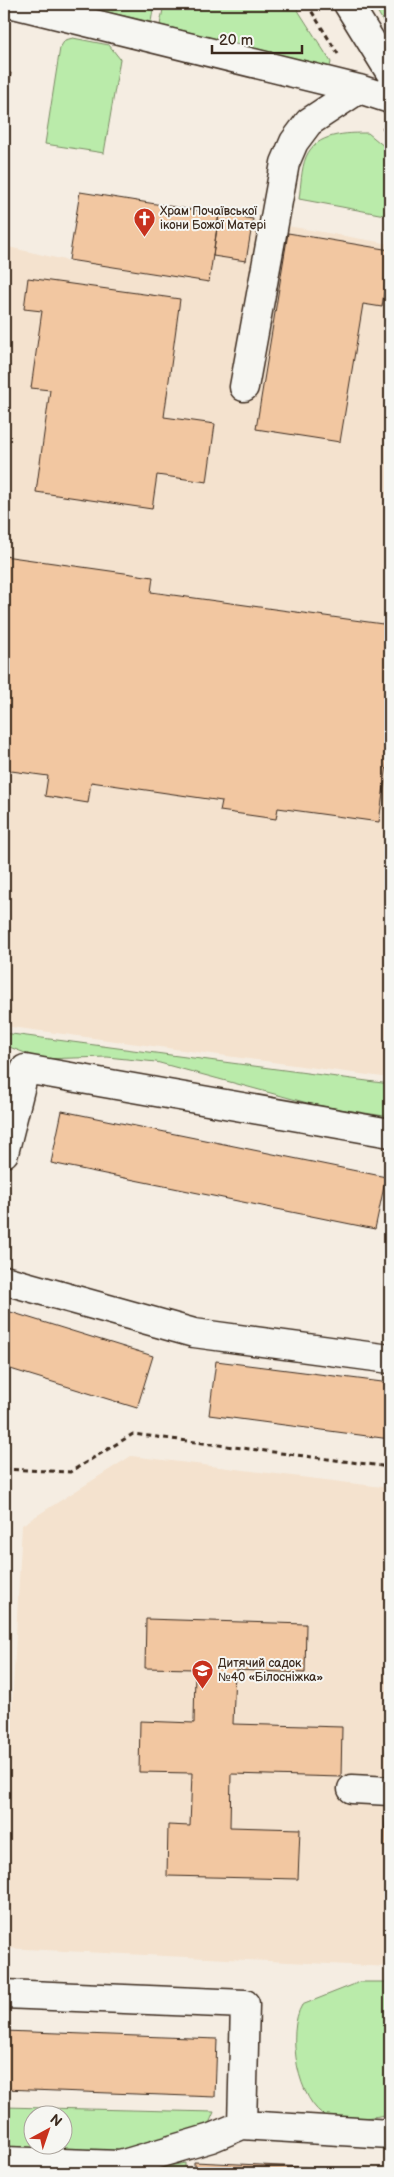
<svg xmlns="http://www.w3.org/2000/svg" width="394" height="2177" font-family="'Balsamiq Sans',sans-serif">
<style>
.built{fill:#f4e2ce}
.green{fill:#baebaa;stroke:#7a8a64;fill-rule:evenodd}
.building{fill:#f2c7a1;stroke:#3b2a1e}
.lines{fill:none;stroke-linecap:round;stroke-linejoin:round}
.minor-casing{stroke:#3b2a1e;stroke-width:31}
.path{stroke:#3b2a1e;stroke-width:3;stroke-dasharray:5 4;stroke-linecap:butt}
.minor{stroke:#f6f6f2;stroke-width:28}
.labels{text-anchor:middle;stroke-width:4;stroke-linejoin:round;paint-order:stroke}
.poi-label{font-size:12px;fill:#3b2a1e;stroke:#f6f6f2;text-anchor:start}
</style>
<rect width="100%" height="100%" fill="#f5ede2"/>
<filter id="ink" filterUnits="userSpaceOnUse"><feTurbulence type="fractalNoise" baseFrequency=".02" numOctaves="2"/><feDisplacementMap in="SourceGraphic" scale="10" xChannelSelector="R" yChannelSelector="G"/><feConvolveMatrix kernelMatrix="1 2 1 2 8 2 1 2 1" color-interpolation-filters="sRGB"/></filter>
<g filter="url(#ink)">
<path class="built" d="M219 214 390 244V1078L4 1026V246L65 260 208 282Z
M131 1456 390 1488V1967L4 1948V1854L22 1525Z"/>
<path class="green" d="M73 4H154L151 22Z
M164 4H294L331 62 330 67 160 25Z
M373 4H390V33Z
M73 38 109 45 120 59 104 153 45 144 60 48 65 40Z
M368 133 385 147 390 155V216L299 199C301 186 301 169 306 157 316 133 347 133 368 133Z
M4 1033 390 1084V1117L315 1105 156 1062 107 1057 41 1059 4 1045Z
M360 1982H390V2114C377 2117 341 2122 328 2117 297 2104 286 2031 302 2005Z
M4 2107 214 2112 205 2133 118 2156 4 2151ZM32 2114H62V2144H32Z
M185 2163V2173H132Z"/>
<path class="building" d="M4 72 11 73 4 121Z
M80 192 219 214 209 282 69 260Z
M219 214 253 219 246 261 213 256Z
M288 233 390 250 382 307 363 304 340 442 256 429Z
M28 278 180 299 164 417 215 424 207 482 157 475 152 509 36 492 50 390 31 388 42 311 24 309Z
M4 556 153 577 151 592 390 625V743L379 822 278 808 276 819 220 811 222 801 91 782 88 803 45 796 48 776 4 770Z
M62 1111 386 1177 375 1229 51 1163Z
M4 1310 153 1356 137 1408 4 1367Z
M216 1361 390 1383V1439L209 1415Z
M146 1619 306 1624 305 1673 235 1670 233 1724 342 1727 341 1777 231 1774 230 1827 300 1829 298 1879 167 1876 168 1825 190 1826 192 1773 139 1772 140 1721 194 1723 195 1669 145 1668Z
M385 1812H390V1846H384Z
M4 2031 217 2039 215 2097 4 2089Z
M194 2162 390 2171V2173H194Z"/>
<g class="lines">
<defs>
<path id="minor" d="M13 4 359 89 390 99
M348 4 390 72
M244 387 285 163 294 142 309 122 359 89
M4 1153 25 1069 390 1133
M4 1280 194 1333 390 1359
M352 1789 390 1791
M4 1994 245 2004 242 2125 390 2134
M4 2161 120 2165 211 2138 242 2125"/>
</defs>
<use href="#minor" class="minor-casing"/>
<path class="path" d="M307 4 338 54
M383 127 390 139
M4 1469 70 1472 133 1434 390 1467"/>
<use href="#minor" class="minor"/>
</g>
</g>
<defs>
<symbol id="church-pin" viewBox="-11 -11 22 30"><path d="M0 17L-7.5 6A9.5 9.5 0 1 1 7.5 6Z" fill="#c8321e" stroke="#f6f6f2"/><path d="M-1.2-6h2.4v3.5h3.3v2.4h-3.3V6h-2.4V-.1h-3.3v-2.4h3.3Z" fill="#fff"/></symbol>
<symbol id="school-pin" viewBox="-11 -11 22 30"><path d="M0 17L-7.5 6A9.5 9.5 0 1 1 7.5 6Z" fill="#c8321e" stroke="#f6f6f2"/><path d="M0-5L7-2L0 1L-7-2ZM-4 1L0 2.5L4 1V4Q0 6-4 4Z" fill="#fff"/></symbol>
</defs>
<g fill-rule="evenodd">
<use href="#church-pin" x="132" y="206" width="25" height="34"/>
<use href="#school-pin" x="190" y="1658" width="25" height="34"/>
</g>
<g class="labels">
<g class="poi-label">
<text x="160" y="215">Храм Почаївської<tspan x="160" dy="14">ікони Божої Матері</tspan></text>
<text x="218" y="1667">Дитячий садок<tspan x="218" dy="14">№40 «Білосніжка»</tspan></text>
</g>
</g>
<rect width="394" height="2177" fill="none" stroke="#f6f6f2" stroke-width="20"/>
<rect x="10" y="10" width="374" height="2157" fill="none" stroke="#3b2a1e" stroke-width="2" filter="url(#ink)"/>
<g transform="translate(48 2130) rotate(40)"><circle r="24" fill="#f6f6f2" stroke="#aba49d"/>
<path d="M0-4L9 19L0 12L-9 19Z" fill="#c8321e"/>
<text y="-8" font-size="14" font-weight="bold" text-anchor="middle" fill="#3b2a1e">N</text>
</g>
<path d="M212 45v8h90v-8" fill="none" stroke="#3b2a1e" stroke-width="2.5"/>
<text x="219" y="45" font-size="15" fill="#3b2a1e" stroke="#f6f6f2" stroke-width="4" paint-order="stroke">20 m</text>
</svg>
